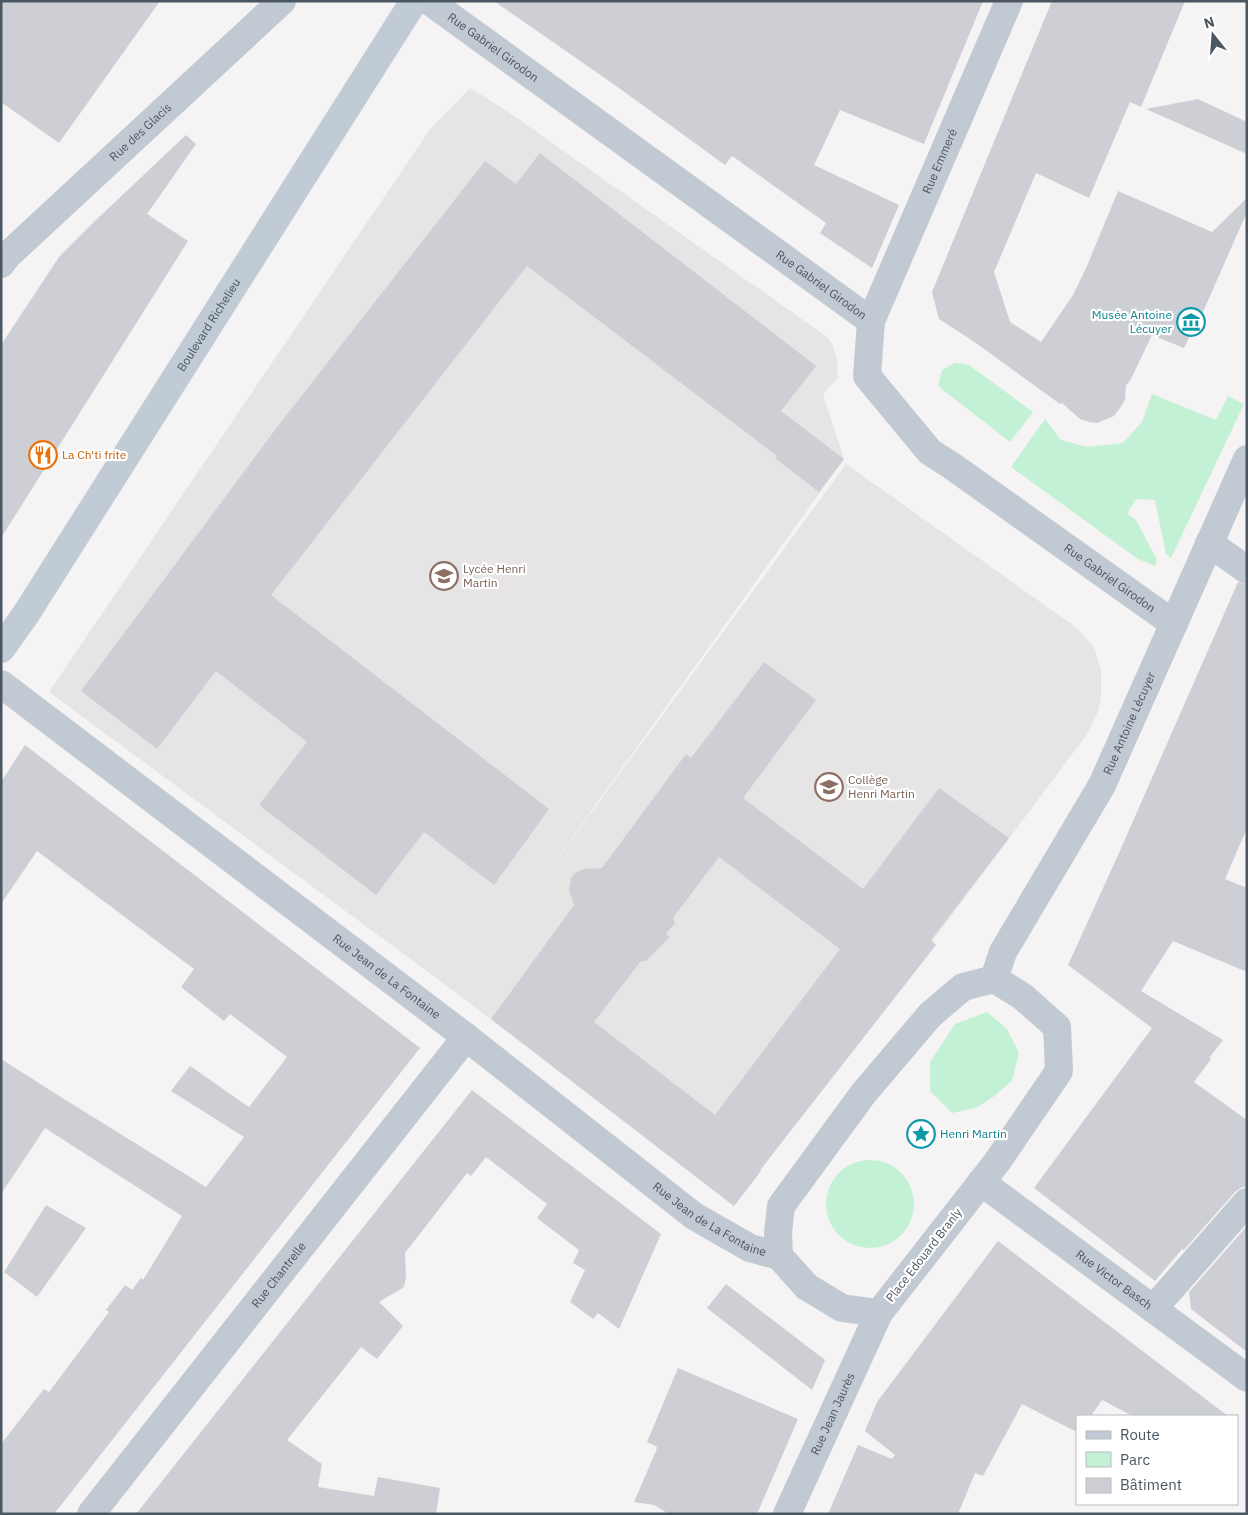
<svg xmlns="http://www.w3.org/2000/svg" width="1248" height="1515" font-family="'IBM Plex Sans',sans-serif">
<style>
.education{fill:#e6e4e5}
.green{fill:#c3f1d5}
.building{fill:#cdcfd5;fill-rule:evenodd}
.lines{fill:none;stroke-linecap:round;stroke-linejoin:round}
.minor{stroke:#c1cad2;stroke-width:28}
.secondary{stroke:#c1cbd6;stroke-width:28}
.labels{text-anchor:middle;stroke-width:4.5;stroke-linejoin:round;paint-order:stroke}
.street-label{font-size:12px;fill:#4a5661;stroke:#fff}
.culture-label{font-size:12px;fill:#0d838f;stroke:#fff;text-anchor:end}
.food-label{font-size:12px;fill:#c56008;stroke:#fff;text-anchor:start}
.education-label{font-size:12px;fill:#785e54;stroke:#fff;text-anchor:start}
</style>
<rect width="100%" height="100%" fill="#f5f3f3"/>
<path class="education" d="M470 88 507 111 827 337 833 346 837 360 838 378 823 394 844 459 525 903 846 464 1077 628 1094 647 1101 670V695L1099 709 1088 733 734 1206 459 995 49 692 431 128Z"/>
<path class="green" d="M955 363 969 365 1033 412 1010 442 938 386 942 370Z
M1152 394 1216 420 1228 396 1244 404 1171 558 1166 554 1155 500 1136 499 1127 514 1136 520 1157 560 1155 566 1138 559 1011 467 1045 419 1061 440 1087 447 1123 443 1142 422Z
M987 1012 1007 1029 1019 1053 1012 1081 993 1097 978 1107 952 1113 930 1091V1062L955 1024Z
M826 1204a44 44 0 1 1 88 0a44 44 0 1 1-88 0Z"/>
<path class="building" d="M1 1H160L59 143 1 102Z
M494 1H983L924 144 840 110 814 165 899 205 872 268 820 233 826 223 732 156 725 165 619 88Z
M1052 1H1185L1141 107 1130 102 1089 198 1036 173 994 272 1010 322 1041 342 1073 295 1089 262V261L1118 191 1212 232 1247 198V212L1195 330 1193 329 1184 348 1152 335 1130 381 1126 385 1125 400 1120 408 1114 416 1097 423 1089 422 1080 419 1062 403 1060 404 973 341 939 319 932 292Z
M1198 99 1247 122V154L1146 109Z
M186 135 196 144 147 214 188 241 1 538V345L59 257 97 219Z
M540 153 816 366 781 411 844 459 819 492 775 458 777 456 527 266 271 595 549 809 494 885 424 832 376 895 259 805 307 742 216 671 157 749 81 691 278 426 485 161 516 184Z
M1238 582 1247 585V828L1225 879 1247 888V972L1173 941 1141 991 1223 1040 1209 1058 1211 1059 1194 1082 1247 1120V1187H1242L1235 1192 1183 1251V1248L1155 1281 1034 1188 1152 1028 1068 965 1119 853Z
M764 662 816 700 743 798 863 889 939 788 1009 838 931 940 936 945 760 1170 761 1171 734 1206 491 1019 574 905 569 890 571 878 575 873 584 869 602 868 686 754 691 758ZM719 857 840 949 715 1115 594 1022 641 961H646L670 937 666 934 675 923 673 918Z
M25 745 420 1048 54 1514H1V1444L44 1389 49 1392 109 1312 106 1310 125 1285 132 1290 141 1278 143 1280 182 1216 45 1128 1 1194V1059L64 1099 206 1187 244 1137 171 1091 190 1066 249 1107 287 1057 230 1014 224 1021 181 987 194 969 37 851 1 904V782Z
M472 1090 661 1234 619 1329 598 1313 593 1319 570 1302 585 1270 573 1263 579 1250 537 1218 547 1204 486 1157 471 1176 467 1173 405 1253 406 1277 404 1287 379 1302 403 1326 377 1359 361 1347 287 1440 322 1464 318 1487 374 1496 378 1477 440 1488 436 1514H136Z
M46 1205 86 1228 37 1297 4 1272Z
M1247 1226V1352L1191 1309 1189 1292Z
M998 1241 1228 1416H1133L1102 1400 1091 1416H1077V1432L1022 1404 983 1476 975 1473 958 1514H828L858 1445 892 1459 895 1455 865 1431 877 1402Z
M726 1284 825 1360 812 1390 707 1308Z
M678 1368 798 1419 757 1514H669L654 1505 634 1502 656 1451 657 1447 647 1442Z"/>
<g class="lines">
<g class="minor">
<path id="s1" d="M429 1 871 321 867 376 930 452 952 466 1174 624"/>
<path id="s2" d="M1 264 8 255 282 1"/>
<path id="s3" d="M871 321 1009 1"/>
<path d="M1209 543 1247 570"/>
<path id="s4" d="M1 684 466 1037 694 1216 750 1248 779 1256"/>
<path d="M994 979 1022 996 1057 1027 1059 1071 997 1162 879 1313 842 1308 807 1287 779 1256 778 1233 781 1206 863 1094 930 1015 963 987Z"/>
<path id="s5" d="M994 979 1003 952 1102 785 1247 459"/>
<path id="s6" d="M981 1182 1247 1378"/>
<path d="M1153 1309 1247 1202"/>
<path id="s7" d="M91 1514 466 1037"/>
<path id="s8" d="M787 1514 879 1313"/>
</g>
<path class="secondary" id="s9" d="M1 649 26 614 414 1"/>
</g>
<defs>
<symbol id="museum-ring" viewBox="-11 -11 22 22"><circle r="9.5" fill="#fff" stroke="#0f9aa8" stroke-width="1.5"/><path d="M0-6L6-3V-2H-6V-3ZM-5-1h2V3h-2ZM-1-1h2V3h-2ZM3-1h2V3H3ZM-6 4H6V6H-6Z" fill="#0f9aa8"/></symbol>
<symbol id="restaurant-ring" viewBox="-11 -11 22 22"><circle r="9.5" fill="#fff" stroke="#e8710a" stroke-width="1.5"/><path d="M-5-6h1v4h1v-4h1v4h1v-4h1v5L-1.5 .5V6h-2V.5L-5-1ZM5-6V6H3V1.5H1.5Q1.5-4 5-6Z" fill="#e8710a"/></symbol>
<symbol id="school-ring" viewBox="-11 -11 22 22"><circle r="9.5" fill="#fff" stroke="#8d6e63" stroke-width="1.5"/><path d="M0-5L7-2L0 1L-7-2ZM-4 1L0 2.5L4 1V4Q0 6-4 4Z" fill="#8d6e63"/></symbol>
<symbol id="sight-ring" viewBox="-11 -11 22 22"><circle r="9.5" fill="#fff" stroke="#0f9aa8" stroke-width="1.5"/><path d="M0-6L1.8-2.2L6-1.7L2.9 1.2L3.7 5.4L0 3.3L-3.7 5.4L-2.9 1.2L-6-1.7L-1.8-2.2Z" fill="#0f9aa8"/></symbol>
</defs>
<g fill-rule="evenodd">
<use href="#museum-ring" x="1175" y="306" width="32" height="32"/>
<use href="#restaurant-ring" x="27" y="439" width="32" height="32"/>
<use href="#school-ring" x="428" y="560" width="32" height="32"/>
<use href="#school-ring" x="813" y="771" width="32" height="32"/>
<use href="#sight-ring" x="905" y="1118" width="32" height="32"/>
</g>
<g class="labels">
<g class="street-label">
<text dy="4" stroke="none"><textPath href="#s1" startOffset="79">Rue Gabriel Girodon</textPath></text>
<text dy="4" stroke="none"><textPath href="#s2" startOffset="192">Rue des Glacis</textPath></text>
<text dy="4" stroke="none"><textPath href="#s3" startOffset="174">Rue Emmeré</textPath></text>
<text dy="4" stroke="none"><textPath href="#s1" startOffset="484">Rue Gabriel Girodon</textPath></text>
<text dy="4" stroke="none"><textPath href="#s9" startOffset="385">Boulevard Richelieu</textPath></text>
<text dy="4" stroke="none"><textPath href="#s1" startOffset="919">Rue Gabriel Girodon</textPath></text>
<text dy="4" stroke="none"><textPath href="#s5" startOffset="290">Rue Antoine Lécuyer</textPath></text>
<text dy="4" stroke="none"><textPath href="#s4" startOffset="484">Rue Jean de La Fontaine</textPath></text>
<text dy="4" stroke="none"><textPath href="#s4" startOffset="889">Rue Jean de La Fontaine</textPath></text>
<text transform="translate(924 1255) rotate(-52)" y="4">Place Edouard Branly</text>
<text dy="4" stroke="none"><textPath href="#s7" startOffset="304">Rue Chantrelle</textPath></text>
<text dy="4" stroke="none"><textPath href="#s6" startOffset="165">Rue Victor Basch</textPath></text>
<text dy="4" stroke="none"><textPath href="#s8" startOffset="110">Rue Jean Jaurès</textPath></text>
</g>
<g class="culture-label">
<text x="1172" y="319">Musée Antoine<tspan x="1172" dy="14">Lécuyer</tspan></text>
<text x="940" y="1138" text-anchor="start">Henri Martin</text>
</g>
<g class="food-label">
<text x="62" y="459">La Ch'ti frite</text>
</g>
<g class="education-label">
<text x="463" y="573">Lycée Henri<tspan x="463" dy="14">Martin</tspan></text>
<text x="848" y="784">Collège<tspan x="848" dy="14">Henri Martin</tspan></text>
</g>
</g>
<rect width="1248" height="1515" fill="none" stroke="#4a5661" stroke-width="5"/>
<rect x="1076" y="1415" width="162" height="90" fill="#ffffff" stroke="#b7bbc0"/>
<rect x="1086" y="1431" width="25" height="8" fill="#c1cbd6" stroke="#b7bbc0"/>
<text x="1120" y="1440" font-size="15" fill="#4a5661">Route</text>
<rect x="1086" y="1452" width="25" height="15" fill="#c3f1d5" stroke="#b7bbc0"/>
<text x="1120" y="1465" font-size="15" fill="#4a5661">Parc</text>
<rect x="1086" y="1478" width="25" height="15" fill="#cdcfd5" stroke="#b7bbc0"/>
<text x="1120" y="1490" font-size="15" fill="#4a5661">Bâtiment</text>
<g transform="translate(1213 35) rotate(343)" stroke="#ffffff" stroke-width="4" paint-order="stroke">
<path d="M0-4L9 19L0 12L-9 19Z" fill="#4a5661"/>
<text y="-8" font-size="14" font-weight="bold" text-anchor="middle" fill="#4a5661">N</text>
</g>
</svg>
